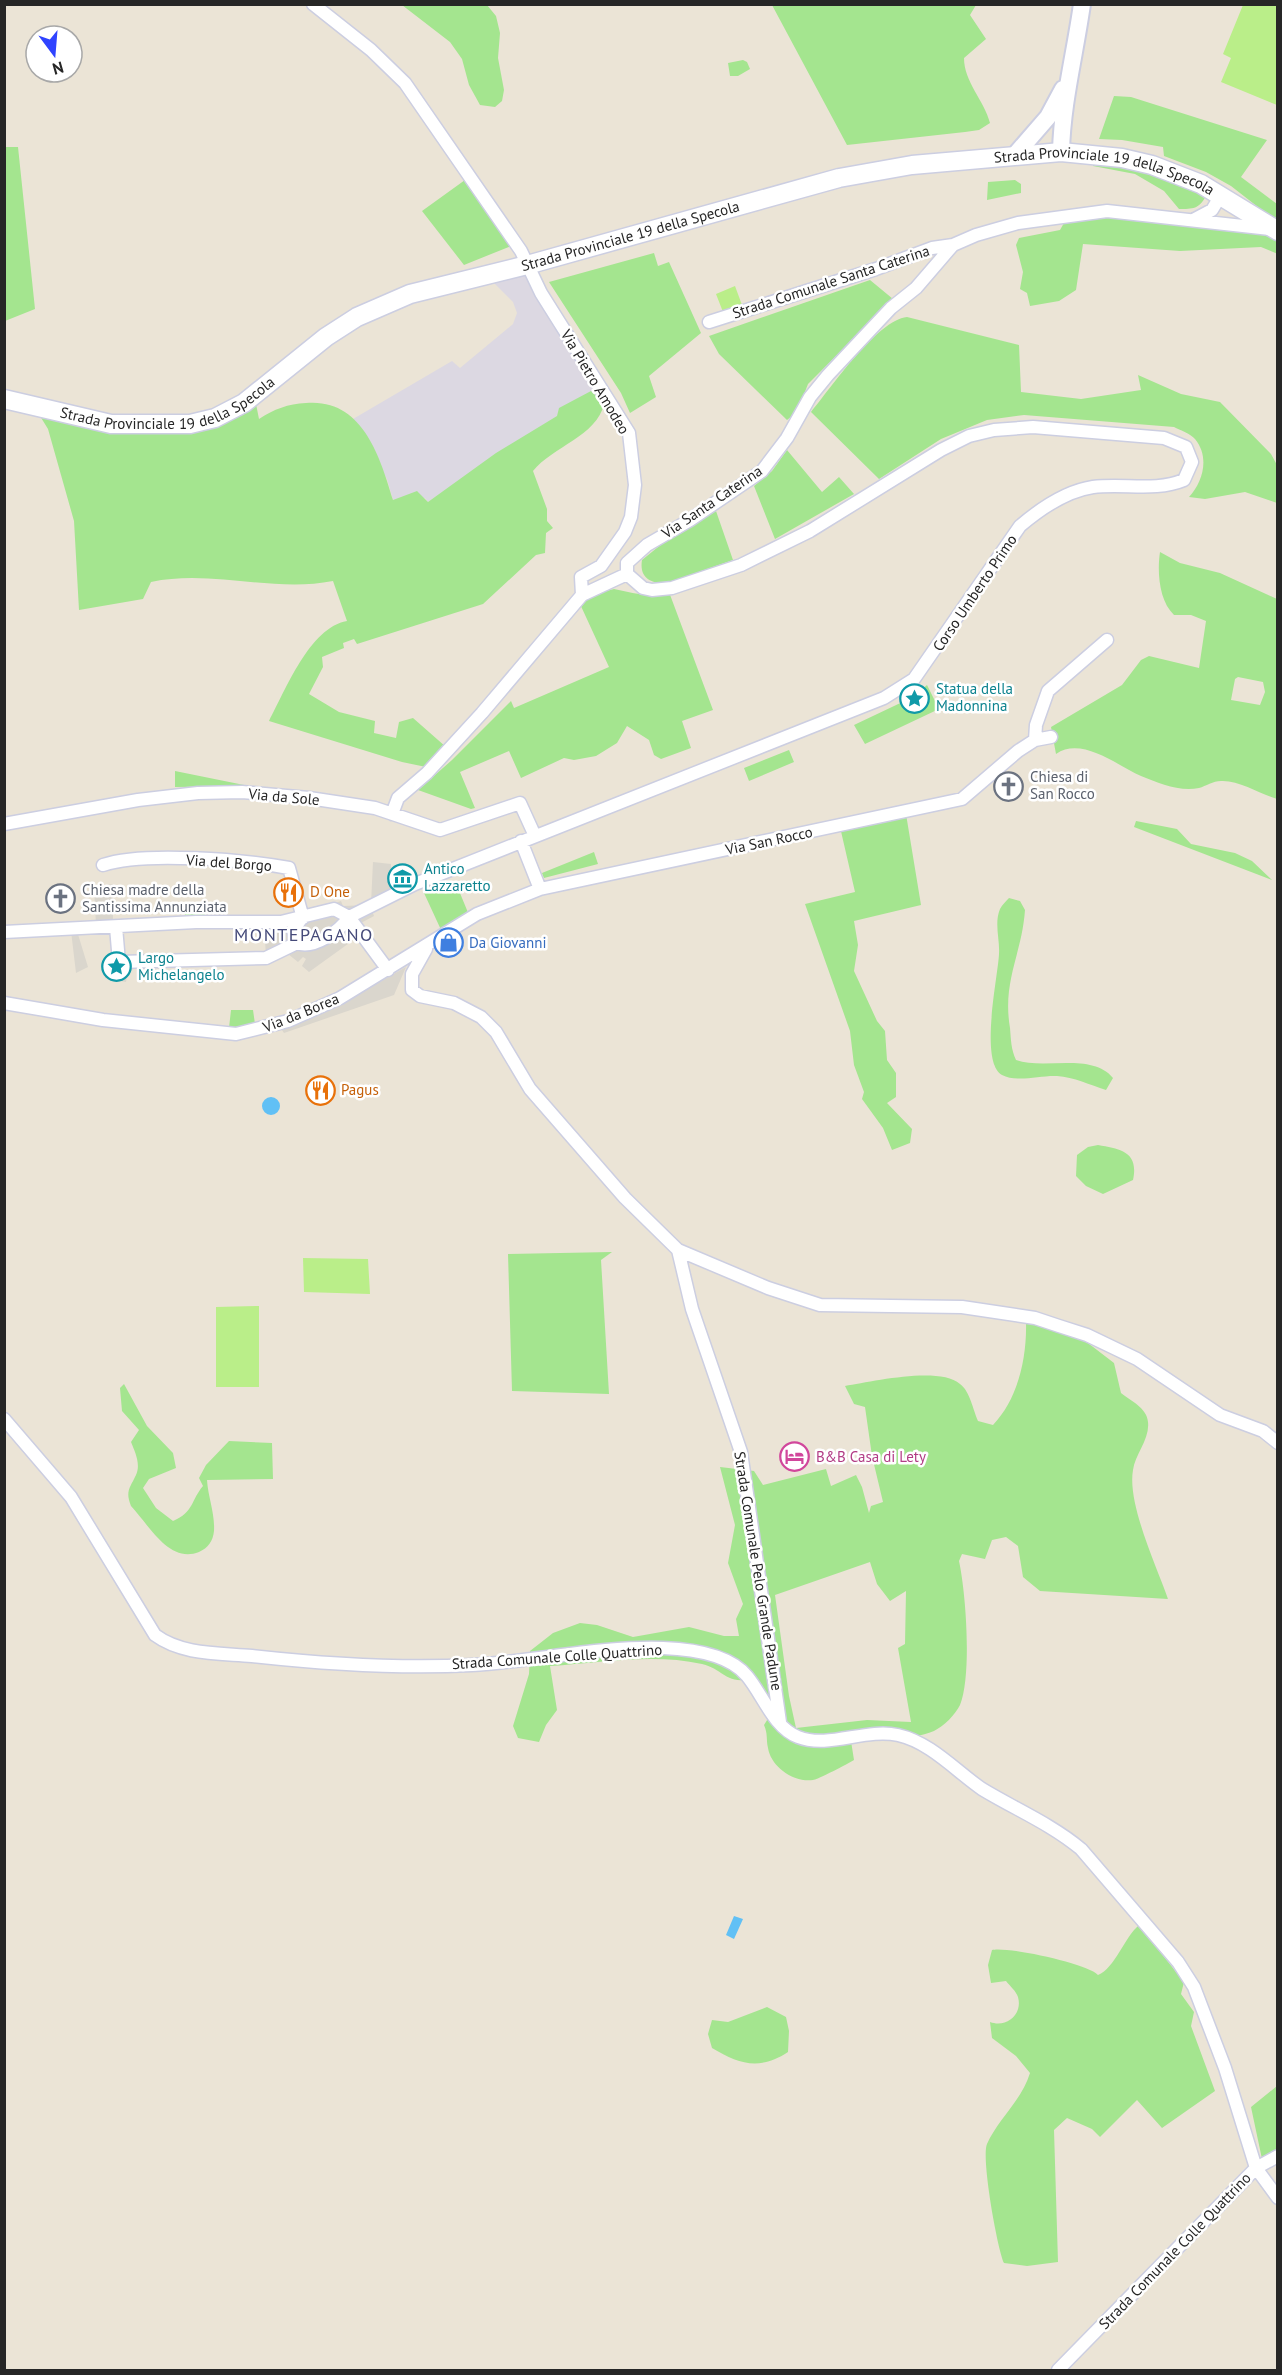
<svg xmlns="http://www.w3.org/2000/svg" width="1282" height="2375" font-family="'PT Sans',sans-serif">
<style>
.industrial{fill:#dcd8e2}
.green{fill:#a4e58f;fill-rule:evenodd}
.pitch{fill:#baee89}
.plaza{fill:#dad6cd}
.water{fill:#61c0f5}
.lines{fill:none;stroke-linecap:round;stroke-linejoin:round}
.minor-casing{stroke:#cccee1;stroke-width:15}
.tertiary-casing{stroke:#cccee1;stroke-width:20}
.secondary-casing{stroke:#cccee1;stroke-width:21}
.minor{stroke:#fff;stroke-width:12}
.tertiary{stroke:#fff;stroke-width:16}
.secondary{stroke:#fff;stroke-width:18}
.labels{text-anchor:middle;stroke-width:5;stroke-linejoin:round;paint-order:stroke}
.street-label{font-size:15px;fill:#262626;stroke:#fff}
.culture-label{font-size:15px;fill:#0d838f;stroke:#fff;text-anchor:start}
.worship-label{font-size:15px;fill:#5b616d;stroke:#fff;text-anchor:start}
.food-label{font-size:15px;fill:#c56008;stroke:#fff;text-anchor:start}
.shop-label{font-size:15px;fill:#366cbe;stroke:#fff;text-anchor:start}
.hotel-label{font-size:15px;fill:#b23c85;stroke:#fff;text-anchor:start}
.quarter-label{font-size:18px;letter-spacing:1.5px;fill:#454a79;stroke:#fff}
</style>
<rect width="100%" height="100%" fill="#ebe4d6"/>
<path class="industrial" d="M526 272 529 284 600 396 543 425 428 502 425 498 393 500 387 479 353 419 452 361 460 368 513 324 517 313 513 302 491 280Z"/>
<path class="green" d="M402 5H487L496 16 500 33 498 58 504 90 502 101 495 107 480 105 469 85 462 59 450 42Z
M772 5H976L970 15 986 39 964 58C964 82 984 100 990 123L979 130 965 132 847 145Z
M743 60 747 62 750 69 738 76H730L728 63Z
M1114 96 1131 97 1267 140 1241 177 1277 204V222L1231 186 1206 172 1164 156 1163 147 1122 140 1099 139Z
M5 147H18L35 309 5 321Z
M1094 160 1167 175 1206 196C1199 209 1193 209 1179 209L1164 191 1135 174 1093 166Z
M465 180 511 246 464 265 422 211Z
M1015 180 1021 184V193L987 200 988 182Z
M1098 216 1274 236 1277 238 1278 254 1261 247 1180 251 1083 244 1076 290 1059 301 1030 306 1027 293 1020 289 1023 272 1016 245 1019 238 1060 230 1064 223Z
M654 253 658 266 669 262 701 333 649 376 656 397 630 413 621 393 549 282Z
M870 280 893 299 808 384 797 412 787 420 719 354 709 336Z
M907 317 1019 345 1021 392 1081 399 1141 390 1138 375 1181 394 1220 402 1271 454 1277 465V503L1245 492 1205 499 1189 497C1203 482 1210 457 1195 439 1191 434 1180 430 1174 427L1024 415 987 420 941 439 879 479 811 412C831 388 877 320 907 317Z
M591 391 604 404C597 436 552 447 533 471L547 509V521L553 528 546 533 545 553 536 555 483 604 357 644 354 639 343 643 344 648 322 657 323 667 309 694 339 712 375 721 374 733 396 738 399 722 413 718 446 747 426 767 402 762 269 721C285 691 310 627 347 621L333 581C273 593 211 569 151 582L143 599 79 610 74 521 48 429 40 416 121 429 256 404 259 419C274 409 288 404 306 403 362 398 380 456 393 500L417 491 428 502 496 453 557 416 559 408Z
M787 450 822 492 839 477 854 494 775 539 754 486 772 471Z
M716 511 733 560 667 583C651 584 639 578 642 560L663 543Z
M1160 552 1180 563 1220 573 1277 599V799C1260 794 1239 780 1221 781 1213 781 1206 786 1199 788 1179 792 1159 783 1141 776 1118 766 1082 736 1056 754L1051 727 1122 685 1141 660 1149 656 1199 668 1206 621 1191 615H1174C1159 601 1157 572 1160 552ZM1238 677 1263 682 1265 692 1260 705 1231 700 1235 679Z
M614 589C633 593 651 598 669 592L713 710 682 721 691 748 661 759 654 755 649 740 627 726 617 743 596 756 574 760 564 758 521 778 509 751 460 772 475 808 471 809 418 790 452 760 511 701 514 708 609 667 580 604 594 594Z
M927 685 939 709 865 744 854 725 913 697Z
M789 750 794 762 749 781 744 768Z
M175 771 249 786 175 787Z
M906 814 921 905 854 921 858 945 854 971 877 1021 885 1031 887 1060 896 1073V1097L887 1103 912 1129 910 1143 892 1150 883 1128 862 1099 864 1092 854 1065 850 1031 805 904 855 892 840 827Z
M1136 821 1177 829 1191 844 1235 853 1252 861 1272 880 1134 827Z
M594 852 598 864 544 878 542 873Z
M455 881 469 915 442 932 424 893Z
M1009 898 1020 901 1025 910C1022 954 1002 981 1010 1028 1011 1040 1011 1049 1016 1060 1044 1070 1092 1052 1113 1078L1106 1090C1090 1085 1074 1077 1057 1076 1041 1075 1017 1083 1002 1075 979 1062 998 977 999 954 1000 940 994 923 1000 909 1002 905 1006 901 1009 898Z
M205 905V921L186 922 184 906Z
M231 1010H253L255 1024 229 1028Z
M1098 1145C1121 1149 1139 1152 1133 1180L1103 1194 1086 1186 1076 1176 1077 1155 1088 1147Z
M612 1252 601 1260 609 1394 512 1391 508 1254Z
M1026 1322 1084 1340 1114 1363 1121 1393C1131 1401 1147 1408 1148 1422 1150 1439 1135 1454 1133 1470 1127 1504 1157 1567 1168 1599L1040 1591 1023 1577 1018 1546 1006 1537 992 1540 985 1559 962 1554 959 1561C966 1593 972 1675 960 1705 955 1715 944 1726 934 1731 909 1741 878 1739 851 1741L854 1760C849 1763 817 1780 813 1780 794 1783 771 1767 768 1748 766 1739 768 1734 764 1725L769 1717 753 1680C723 1683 725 1670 702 1664 653 1653 599 1663 550 1666L557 1710 546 1725 539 1742 518 1738 513 1726 529 1674 530 1651 553 1633 580 1623 597 1625 633 1637 689 1627 724 1636H739L736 1619 743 1604 728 1563 735 1525 720 1467 754 1471 763 1485 826 1469 831 1486 856 1475 862 1487 869 1513 871 1506 883 1502 872 1456 865 1407 854 1404 845 1386C871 1382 939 1366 960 1384 970 1391 973 1410 978 1421L993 1425C1018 1399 1027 1358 1026 1322ZM870 1562 877 1584 890 1601 906 1591 905 1644 898 1648 911 1722 867 1720 796 1728 789 1696 775 1595Z
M124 1384 147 1426 173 1453 176 1468 149 1479 143 1488 156 1508 173 1521C194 1512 191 1500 203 1486L199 1478 206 1465 229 1441 272 1443 273 1479 207 1480C208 1497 215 1513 214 1531 213 1541 208 1548 199 1552 169 1564 149 1525 131 1506 125 1491 130 1488 136 1475 141 1464 135 1452 131 1442L139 1430 122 1411 120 1388Z
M1139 1925 1184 1982 1181 1994 1194 2012 1191 2026 1215 2091 1162 2128 1137 2100 1100 2137 1092 2129 1067 2118 1054 2130 1058 2262 1027 2266 1004 2263C997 2247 981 2157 987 2144 998 2119 1022 2100 1030 2073L1016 2056 992 2038 990 2022C1006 2028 1023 2015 1018 1997 1016 1991 1010 1986 1006 1981L991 1983 988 1965 992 1950C1006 1946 1089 1964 1098 1975 1115 1968 1124 1938 1139 1925Z
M767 2007 786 2017 789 2031 788 2052C759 2071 739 2064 712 2048L708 2034 712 2020 728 2022Z
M1277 2086V2151L1262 2159 1251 2107Z"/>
<path class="pitch" d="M1243 5H1277V105L1221 82 1231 58 1223 54Z
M735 286 742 305 723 312 716 294Z
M303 1258 368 1259 370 1294 304 1292Z
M259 1306V1387H216V1307Z"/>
<path class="plaza" d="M373 862 391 864V883L390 895 371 904Z
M113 884V924L96 925 94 887Z
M341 901 343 906 370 905 374 916 359 924V936L309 972 302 966 306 959 303 957 298 962 283 950 266 958 264 920 298 916Z
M71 931H77L88 967 76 973Z
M113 958 129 965 126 982 105 978 106 970 104 964Z
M406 967 394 995 284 1033 282 1030 364 991Z"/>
<path class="water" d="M262 1106a9 9 0 1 1 18 0a9 9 0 1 1-18 0Z
M734 1916 743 1919 734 1939 726 1935Z"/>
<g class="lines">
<defs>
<path id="minor" d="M313 4 371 50 405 83 521 251 541 293 629 433 635 485 631 517 625 532 601 566 581 577 582 595
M1195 219 1212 210 1221 195
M709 322 876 269 932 248 953 245
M627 574V563L647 545 690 520 762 471 787 438 810 397 828 375 891 308 916 288 953 245 976 235 1018 223 1107 211 1270 229
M1035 740 1036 725 1048 691 1107 640
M392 814 398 798 427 773 482 713 582 595 627 574
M4 824 138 800 198 793 242 792 309 798 375 808 440 830 520 803 535 836
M521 841 540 889
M103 865C143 851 245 860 289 868L303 918
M349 917 415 884 884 698 914 679 1020 526C1040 509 1066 491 1093 487 1124 483 1155 492 1184 480L1192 462 1186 447 1164 438 1033 427 994 430 969 436 941 450 810 531 741 565 672 588 652 590 643 588 627 574
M302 918 293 930 297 943C313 950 340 931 349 917
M116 927 119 962 266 958 297 943
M4 932 196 922H281L334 909 349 917 388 970
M426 949 412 974V990L420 996 454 1003 481 1017 496 1032 530 1089 625 1198 678 1250 768 1288 820 1305 962 1307 1035 1318 1059 1326 1087 1335 1137 1359 1220 1415 1263 1431 1278 1443
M4 1003 103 1020 236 1034 288 1021 340 998 477 914 540 889 962 799 1018 751 1035 740 1051 737
M678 1250 692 1309 741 1452 780 1722
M4 1419 71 1497 155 1635C182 1655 219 1653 252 1656 325 1664 398 1669 472 1665 536 1661 600 1646 663 1648 689 1649 729 1654 747 1676 763 1695 773 1727 798 1737 829 1749 865 1728 898 1735 930 1742 956 1771 982 1789 1015 1809 1051 1824 1081 1849L1178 1962 1194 1987 1225 2068 1256 2168 1058 2370
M1278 2156 1256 2168 1278 2198"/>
<path id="tertiary" d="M1061 152C1062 103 1075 54 1082 4
M1015 155 1048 117 1063 89"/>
<g id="secondary">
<path id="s1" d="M4 399 111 424H190L215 418 244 403 326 337 357 317 410 294 527 265 839 178 912 165 1061 152 1122 158 1152 165 1201 184 1278 231"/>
</g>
</defs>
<use href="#minor" class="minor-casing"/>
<use href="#tertiary" class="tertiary-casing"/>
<use href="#secondary" class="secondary-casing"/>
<use href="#minor" class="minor"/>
<use href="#tertiary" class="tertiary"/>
<use href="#secondary" class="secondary"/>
</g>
<defs>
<symbol id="sight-ring" viewBox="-11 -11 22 22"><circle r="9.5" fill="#fff" stroke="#0f9aa8" stroke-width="1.5"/><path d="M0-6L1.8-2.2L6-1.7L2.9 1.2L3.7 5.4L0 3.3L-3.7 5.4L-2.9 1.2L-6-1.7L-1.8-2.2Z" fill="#0f9aa8"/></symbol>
<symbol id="church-ring" viewBox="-11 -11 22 22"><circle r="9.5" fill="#fff" stroke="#6b7280" stroke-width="1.5"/><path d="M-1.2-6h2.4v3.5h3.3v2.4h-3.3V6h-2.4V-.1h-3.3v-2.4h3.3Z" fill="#6b7280"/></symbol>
<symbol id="museum-ring" viewBox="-11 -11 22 22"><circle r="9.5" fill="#fff" stroke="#0f9aa8" stroke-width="1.5"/><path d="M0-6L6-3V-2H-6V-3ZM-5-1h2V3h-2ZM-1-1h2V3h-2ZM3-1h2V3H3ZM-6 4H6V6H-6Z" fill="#0f9aa8"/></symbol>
<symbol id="restaurant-ring" viewBox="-11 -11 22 22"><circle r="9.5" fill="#fff" stroke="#e8710a" stroke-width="1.5"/><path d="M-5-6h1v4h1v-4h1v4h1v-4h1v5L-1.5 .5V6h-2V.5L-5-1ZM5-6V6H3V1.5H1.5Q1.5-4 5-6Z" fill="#e8710a"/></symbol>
<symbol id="shop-ring" viewBox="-11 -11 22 22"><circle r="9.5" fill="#fff" stroke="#3f7fe0" stroke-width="1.5"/><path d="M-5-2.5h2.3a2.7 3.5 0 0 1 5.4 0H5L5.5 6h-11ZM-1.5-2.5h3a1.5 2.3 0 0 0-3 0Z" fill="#3f7fe0"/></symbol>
<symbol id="hotel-ring" viewBox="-11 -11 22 22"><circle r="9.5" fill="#fff" stroke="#d1479c" stroke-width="1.5"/><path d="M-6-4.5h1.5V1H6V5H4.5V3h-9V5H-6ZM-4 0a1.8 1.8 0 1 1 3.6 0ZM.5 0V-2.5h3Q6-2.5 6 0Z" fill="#d1479c"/></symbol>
</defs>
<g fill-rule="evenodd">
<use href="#sight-ring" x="898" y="682" width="33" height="33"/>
<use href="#church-ring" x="992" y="770" width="33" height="33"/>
<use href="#museum-ring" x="386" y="862" width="33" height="33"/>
<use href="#restaurant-ring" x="272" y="876" width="33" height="33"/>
<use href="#church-ring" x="44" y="882" width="33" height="33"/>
<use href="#shop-ring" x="432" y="926" width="33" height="33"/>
<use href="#sight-ring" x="100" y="950" width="33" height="33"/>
<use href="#restaurant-ring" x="304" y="1074" width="33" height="33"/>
<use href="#hotel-ring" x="778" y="1440" width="33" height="33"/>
</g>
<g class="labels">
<g class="street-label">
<text dy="5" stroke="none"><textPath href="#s1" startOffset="1161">Strada Provinciale 19 della Specola</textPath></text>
<text dy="5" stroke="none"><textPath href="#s1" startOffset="675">Strada Provinciale 19 della Specola</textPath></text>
<text transform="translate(831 282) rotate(-18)" y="5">Strada Comunale Santa Caterina</text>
<text transform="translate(595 382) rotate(59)" y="5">Via Pietro Amodeo</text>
<text dy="5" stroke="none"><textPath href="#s1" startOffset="171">Strada Provinciale 19 della Specola</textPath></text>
<text transform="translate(712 502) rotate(-34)" y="5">Via Santa Caterina</text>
<text transform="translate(975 593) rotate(-56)" y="5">Corso Umberto Primo</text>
<text transform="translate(284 797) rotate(5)" y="5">Via da Sole</text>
<text transform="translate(769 841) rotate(-12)" y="5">Via San Rocco</text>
<text transform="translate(229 863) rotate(4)" y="5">Via del Borgo</text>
<text transform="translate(301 1013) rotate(-22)" y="5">Via da Borea</text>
<text transform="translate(758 1571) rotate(81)" y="5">Strada Comunale Pelo Grande Padune</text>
<text transform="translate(557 1657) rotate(-4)" y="5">Strada Comunale Colle Quattrino</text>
<text transform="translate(1175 2251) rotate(-46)" y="5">Strada Comunale Colle Quattrino</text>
</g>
<g class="culture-label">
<text x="936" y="694">Statua della<tspan x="936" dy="17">Madonnina</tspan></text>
<text x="424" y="874">Antico<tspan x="424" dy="17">Lazzaretto</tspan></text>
<text x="138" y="963">Largo<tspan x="138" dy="17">Michelangelo</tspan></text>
</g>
<g class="worship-label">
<text x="1030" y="782">Chiesa di<tspan x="1030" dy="17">San Rocco</tspan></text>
<text x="82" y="895">Chiesa madre della<tspan x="82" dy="17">Santissima Annunziata</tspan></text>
</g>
<g class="food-label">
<text x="310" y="897">D One</text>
<text x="341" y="1095">Pagus</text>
</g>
<g class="shop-label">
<text x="469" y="948">Da Giovanni</text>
</g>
<g class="hotel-label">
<text x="816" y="1462">B&amp;B Casa di Lety</text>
</g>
<g class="quarter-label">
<text x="304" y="941">MONTEPAGANO</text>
</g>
</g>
<rect width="1282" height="2375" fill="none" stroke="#262626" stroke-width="12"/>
<g transform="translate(54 54) rotate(164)"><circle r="28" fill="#ffffff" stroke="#a8a8a8" stroke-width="1.5"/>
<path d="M0-4.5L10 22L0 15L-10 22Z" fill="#2f43ff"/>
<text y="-9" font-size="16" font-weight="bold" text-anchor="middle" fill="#262626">N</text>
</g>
</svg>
